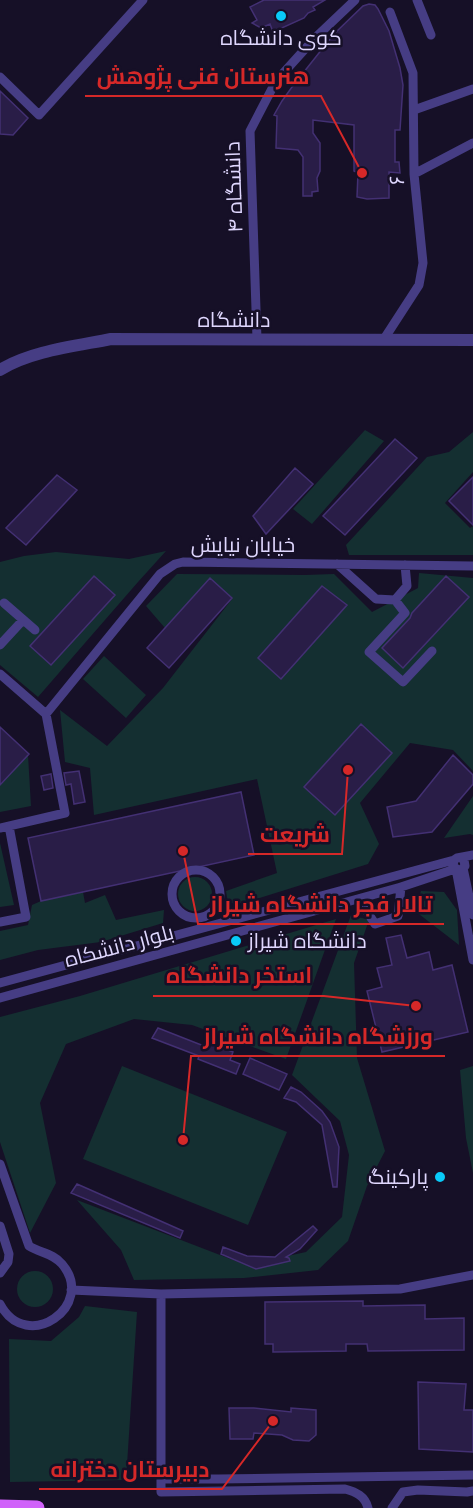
<svg xmlns="http://www.w3.org/2000/svg" width="473" height="1508" font-family="Cabin,Cairo,sans-serif">
<style>
.green{fill:#142f31}
.building{fill:#291d47;stroke:#433073;stroke-width:1.5}
.lines{fill:none;stroke-linecap:round;stroke-linejoin:round}
.minor{stroke:#463d84;stroke-width:9}
.tertiary{stroke:#463d84;stroke-width:12}
.primary{stroke:#d062fa;stroke-width:15}
.poi-dot{fill:#09caf8;stroke:#161027;stroke-width:2}
.labels{text-anchor:middle;stroke-width:5;stroke-linejoin:round;paint-order:stroke}
.poi-label{font-size:21px;fill:#dfd7fe;stroke:#161027}
.street-label{font-size:21px;fill:#dfd7fe;stroke:#161027}
.leader{fill:none;stroke:#d62828;stroke-width:2}
.callout-dot{fill:#d62828;stroke:#161027;stroke-width:2}
.callout-label{font-size:22px;text-anchor:middle;font-weight:bold;fill:#d62828;stroke:#161027;stroke-width:5;stroke-linejoin:round;paint-order:stroke}
</style>
<rect width="100%" height="100%" fill="#161027"/>
<path class="green" d="M365 430 384 441 312 524 293 509Z
M473 432V472L445 503 470 528 473 526V555H349L346 545 427 457 449 452Z
M166 551 138 582 38 697 0 665V562L24 556 56 552 129 559Z
M419 573 473 578V771L453 750 410 743 360 803 379 844 368 864 244 903H228L226 891 277 873 257 779 94 815 90 768 65 762 60 710 107 746 163 688 232 599 210 578 165 628 146 606 177 574 305 575 334 574 372 612 418 588Z
M104 656 146 695 126 718 83 679Z
M28 755 31 806 0 812V785Z
M473 796V835L470 834 444 838Z
M0 843 14 905 0 907Z
M178 894a17 17 0 1 1 34 0a17 17 0 1 1-34 0Z
M421 891 444 892 457 910 459 945 415 911Z
M83 892 85 903 105 895 116 920 164 910 163 923 101 942 38 950 0 960V931L28 925 32 905 41 901Z
M351 915 369 920 354 963 357 1058 385 1151 367 1186 348 1241 318 1270 244 1278 134 1280 121 1250 77 1200 246 1265 306 1252 342 1217 349 1155 340 1121 292 1075Z
M336 919 286 1059 192 1025 134 1019 66 1044 40 1103 56 1183 30 1233 0 1142V1017L80 996Z
M122 1066 287 1132 248 1225 83 1159Z
M473 1066V1173L466 1138 460 1070Z
M17 1289a18 18 0 1 1 36 0a18 18 0 1 1-36 0Z
M85 1306 137 1312 126 1480 10 1482 9 1339 51 1341 79 1317Z"/>
<path class="building" d="M264 0H325L313 7 315 10 308 13 304 18 273 32 270 24 261 28 252 23 257 20 250 7Z
M369 4 375 5 378 9 389 31 400 68 403 85 400 130H395V162H399L400 173 389 172V198L367 199 357 197 358 173 354 171V125L313 120V133L320 143V171L317 178 318 191 312 192V196H303V157L298 150 276 148 277 116 274 115 282 101 292 87 334 34 363 6Z
M0 91 28 118 13 135 0 134Z
M395 439 417 458 345 535 323 516Z
M295 468 313 484 266 534 253 516Z
M57 475 77 490 26 545 6 528Z
M473 477V525L449 501Z
M94 576 115 595 51 665 30 646Z
M446 576 469 597 403 668 382 648 410 618 412 613Z
M210 578 232 598 169 668 147 648Z
M322 586 347 605 281 679 258 658Z
M361 724 392 753 335 815 304 787Z
M0 727 29 754 0 785Z
M453 755 473 775V784L432 832 393 837 387 807 416 801Z
M79 771 85 802 74 804 71 784 66 785 64 773Z
M51 774 53 788 44 790 41 776Z
M241 792 254 855 41 901 28 838Z
M401 935 407 958 429 952 433 970 452 965 468 1032 382 1052 367 991 382 987 377 968 392 965 386 938Z
M158 1028 209 1048 211 1043 233 1052 230 1060 240 1064 236 1074 198 1059 199 1056 152 1038Z
M250 1058 287 1074 279 1090 243 1074Z
M291 1087 301 1092 322 1111 330 1122 339 1147 337 1187H333L322 1125 296 1102 284 1098Z
M77 1184 183 1231 180 1238 71 1193Z
M313 1226 317 1230 300 1249 286 1257 289 1258 290 1261 256 1269 221 1254 223 1247 247 1256 275 1257Z
M363 1301V1306L425 1305V1319L464 1318V1350L368 1351 367 1344H346V1351L273 1352V1344H265V1302Z
M418 1382 466 1384 464 1410H473V1452L419 1449Z
M229 1408H254L291 1412V1408L316 1410V1435L309 1441 293 1440 282 1435 254 1433 253 1439H230Z"/>
<g class="lines">
<path class="minor" d="M417 0 431 35
M0 77 39 115 143 0
M414 110 473 89
M414 174 473 143
M257 339 250 131 276 81 315 38 355 0
M384 339 419 285 423 263 414 174 413 73 390 12
M337 564 376 599 395 600 407 586 405 565
M395 600 405 613 369 652 403 682 432 651
M4 603 35 630
M0 645 23 620
M0 674 46 714 65 813 0 828
M46 714 160 574 175 564 183 562 473 566
M461 858 464 860 465 866 462 869 458 870 453 866 454 860 457 858 473 855
M463 868 473 915
M456 869 473 960
M172 894a24 24 0 1 1 48 0a24 24 0 1 1-48 0Z
M359 899 375 924 398 916 401 887
M0 922 26 917 9 826
M0 983 454 860
M0 998 401 887 455 869
M0 1164 29 1246C40 1253 53 1253 62 1264 97 1305 27 1355 0 1304
M0 1226 9 1254 8 1262 0 1273
M71 1290 161 1294 400 1289 473 1275
M161 1294V1492L345 1489C356 1492 365 1496 368 1508
M161 1479H218L473 1475
M392 1508 403 1492 418 1490 467 1492 473 1491"/>
<path class="tertiary" d="M0 370C30 351 76 346 111 339L473 340"/>
<path class="primary" d="M0 1507 37 1508"/>
</g>
<g class="poi-dot">
<circle cx="281" cy="16" r="6"/>
<circle cx="236" cy="941" r="6"/>
<circle cx="440" cy="1177" r="6"/>
</g>
<g class="labels">
<g class="poi-label">
<text x="281" y="45">کوی دانشگاه</text>
<text x="248" y="948" text-anchor="start">دانشگاه شیراز</text>
<text x="428" y="1184" text-anchor="end">پارکینگ</text>
</g>
<g class="street-label">
<text transform="translate(397 180) rotate(-94)" y="7">۶</text>
<text transform="translate(234 187) rotate(-92)" y="7">۴ دانشگاه</text>
<text x="234" y="327">دانشگاه</text>
<text x="243" y="552">خیابان نیایش</text>
<text transform="translate(119 946) rotate(-15)" y="7">بلوار دانشکاه</text>
</g>
</g>
<path class="leader" d="M362 173L321 96H85M348 770L342 854H248M183 851L198 924H444M416 1006L324 996H153M183 1140L191 1056H445M273 1421L222 1489H39"/>
<g class="callout-dot">
<circle cx="362" cy="173" r="6"/>
<circle cx="348" cy="770" r="6"/>
<circle cx="183" cy="851" r="6"/>
<circle cx="416" cy="1006" r="6"/>
<circle cx="183" cy="1140" r="6"/>
<circle cx="273" cy="1421" r="6"/>
</g>
<g class="callout-label">
<text x="203" y="84">هنرستان فنی پژوهش</text>
<text x="295" y="842">شریعت</text>
<text x="321" y="912">تالار فجر دانشگاه شیراز</text>
<text x="239" y="983">استخر دانشگاه</text>
<text x="318" y="1044">ورزشگاه دانشگاه شیراز</text>
<text x="130" y="1477">دبیرستان دخترانه</text>
</g>
</svg>
